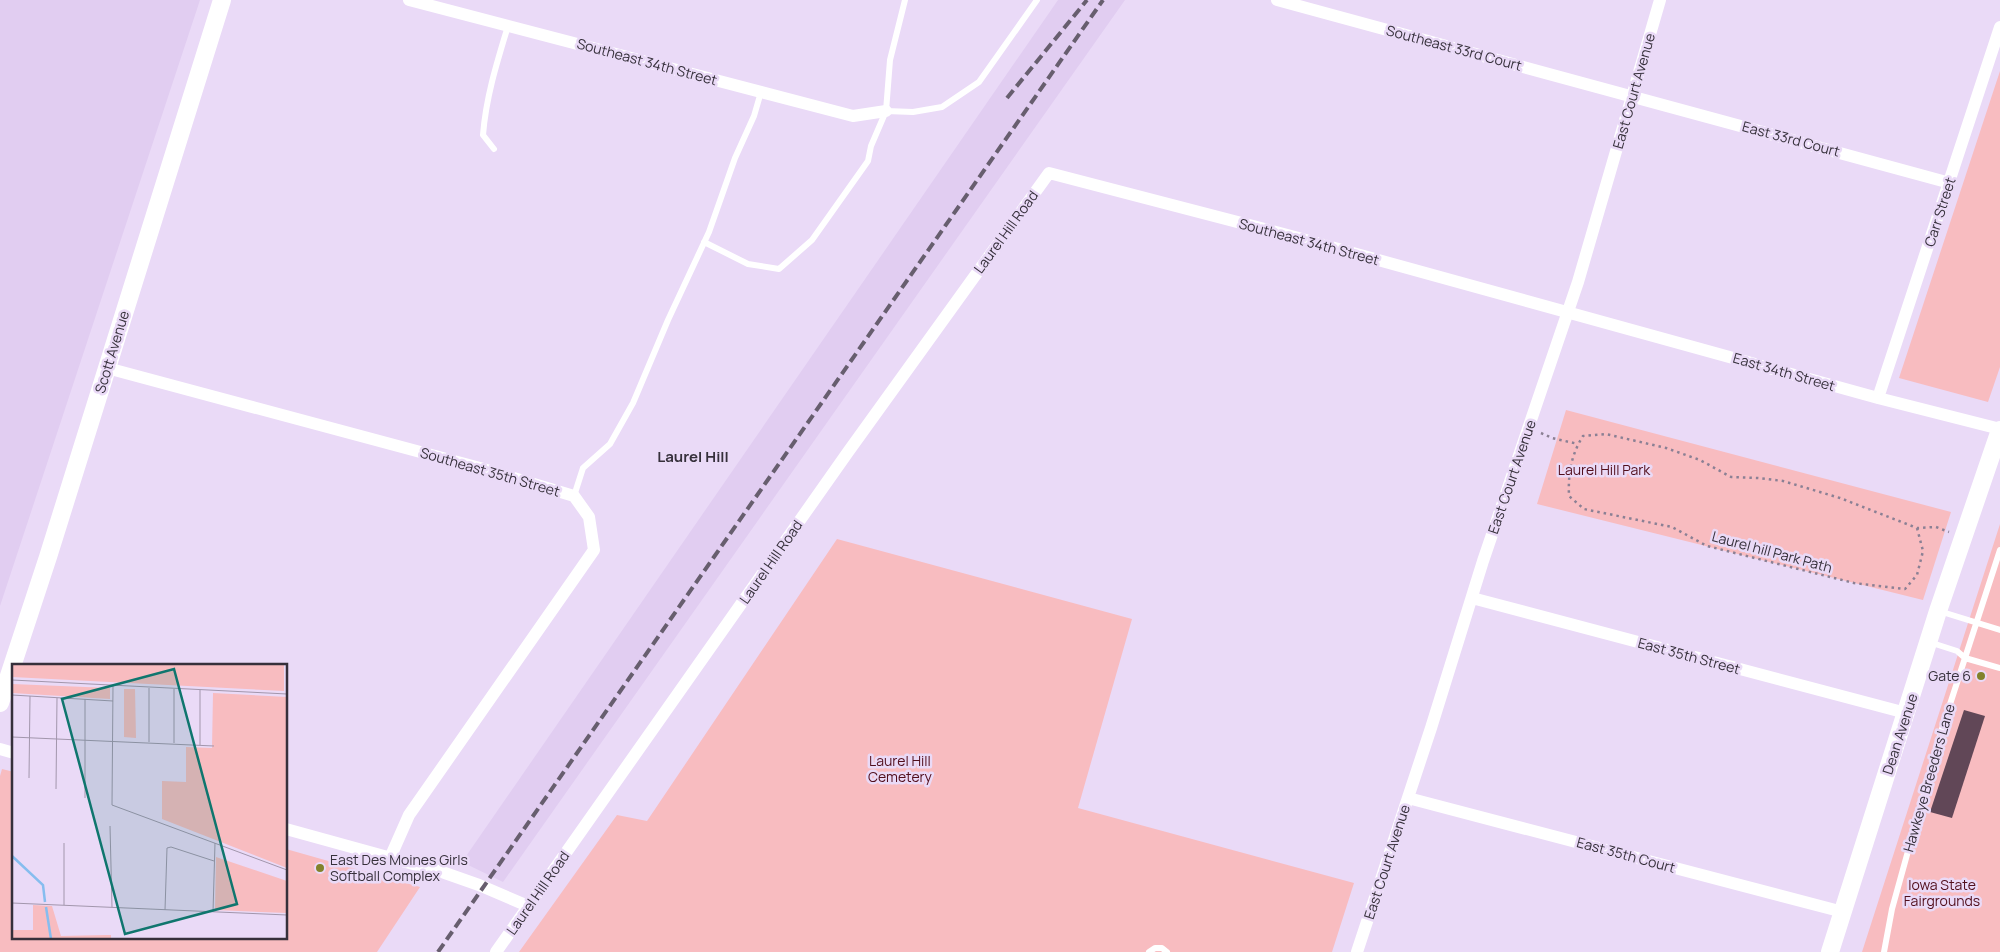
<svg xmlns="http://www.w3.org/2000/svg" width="2000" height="952" font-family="Manrope,sans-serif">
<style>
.built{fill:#e1cdf1}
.green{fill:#f8bcc0}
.building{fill:#614757}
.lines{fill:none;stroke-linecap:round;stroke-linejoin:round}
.path{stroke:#8b8094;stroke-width:2.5;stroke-dasharray:2.5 4;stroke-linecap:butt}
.lane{stroke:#fff;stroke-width:6}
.street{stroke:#fff;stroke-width:12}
.secondary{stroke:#fff;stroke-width:18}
.rail{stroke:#675e6e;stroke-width:4;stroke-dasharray:10 5;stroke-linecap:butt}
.poi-dot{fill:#82822b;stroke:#eadaf7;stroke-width:2}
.labels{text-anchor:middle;stroke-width:5;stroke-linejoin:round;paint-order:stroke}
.street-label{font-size:14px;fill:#36303b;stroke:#eadaf7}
.park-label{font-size:14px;fill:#510e1c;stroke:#eadaf7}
.poi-label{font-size:14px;fill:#36303b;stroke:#eadaf7;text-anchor:end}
.neighbourhood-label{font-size:15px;font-weight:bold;fill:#36303b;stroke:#eadaf7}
.inset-river{fill:none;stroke:#86bdef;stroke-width:2.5}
.inset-road{fill:none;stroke:#a296ac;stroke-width:1}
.view{fill:#0f766e;fill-opacity:0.15;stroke:#0f766e;stroke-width:2.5}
.inset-edge{fill:none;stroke:#36303b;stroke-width:2.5}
</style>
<rect width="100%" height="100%" fill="#eadaf7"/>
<path class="built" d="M0 0H200L0 606Z
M1058 0H1125L503 882 462 862Z"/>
<path class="green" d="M2000 71V367L1988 402 1899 378Z
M1566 410 1951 512 1923 600 1537 504Z
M2000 524V952H1862Z
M837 539 1132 619 1078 808 1354 883 1332 952H519L617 815 647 821Z
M2 769 14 772V938H286V849L420 887 377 952H0V776Z"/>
<path class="building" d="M1964 710 1985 716 1952 818 1930 812Z"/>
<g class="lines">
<path class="path" d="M1541 433 1552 438 1578 444
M1917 528 1923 551 1917 575 1905 589 1854 583 1707 546 1672 527 1584 509 1569 496C1568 474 1571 455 1583 436L1606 434 1666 448 1700 460 1731 477 1758 478 1783 481 1840 498 1917 528 1936 527 1949 532"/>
<path class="lane" d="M886 111 913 112 942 107 979 82 1037 0
M494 149 483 135C486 97 497 62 508 26
M704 242 748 264 779 269 812 240 868 161 871 146 886 111 890 60 905 0
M574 496 583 468 610 444 633 403 668 320 709 232 735 158 754 116 761 92
M1939 611 2000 630
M1929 642 1957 651 1965 658 2000 668
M1149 952 1155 948H1162L1167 952
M1884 952 1892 909 1941 732 2000 550"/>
<path class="street" d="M409 0 853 116 886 111
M1277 0 1950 183
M107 368 480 468 574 496 589 517 594 550 409 815 390 858
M1878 398 2000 27
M1472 598 1906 713
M0 749 14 753
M1408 798 1843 912
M286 829 442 872 479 885 528 906
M496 952 848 452 1049 173 1295 237 1878 398 2000 429
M1357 952 1431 728 1483 561 1578 282 1660 0"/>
<path class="secondary" d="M0 703 48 557 222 0
M1830 952 1938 611 2000 430"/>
<path class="rail" d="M1007 98 1087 0
M438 952 1103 0"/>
</g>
<g class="poi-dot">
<circle cx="1981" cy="676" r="5"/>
<circle cx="320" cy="868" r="5"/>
</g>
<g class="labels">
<g class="street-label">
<text transform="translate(1454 48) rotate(15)" y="5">Southeast 33rd Court</text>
<text transform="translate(647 62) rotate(15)" y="5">Southeast 34th Street</text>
<text transform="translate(1634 91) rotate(-74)" y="5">East Court Avenue</text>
<text transform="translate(1791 139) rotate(15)" y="5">East 33rd Court</text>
<text transform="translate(1940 212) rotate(-72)" y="5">Carr Street</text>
<text transform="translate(1006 232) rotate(-54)" y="5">Laurel Hill Road</text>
<text transform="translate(1309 242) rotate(15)" y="5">Southeast 34th Street</text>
<text transform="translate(112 352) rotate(-73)" y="5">Scott Avenue</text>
<text transform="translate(1784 372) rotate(16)" y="5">East 34th Street</text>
<text transform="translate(490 472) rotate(16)" y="5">Southeast 35th Street</text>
<text transform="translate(1512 477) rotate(-71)" y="5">East Court Avenue</text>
<text transform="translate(1772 552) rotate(15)" y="5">Laurel hill Park Path</text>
<text transform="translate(771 562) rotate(-55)" y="5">Laurel Hill Road</text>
<text transform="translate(1689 656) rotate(15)" y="5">East 35th Street</text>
<text transform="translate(1900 734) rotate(-72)" y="5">Dean Avenue</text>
<text transform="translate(1929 778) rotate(-74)" y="5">Hawkeye Breeders Lane</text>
<text transform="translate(1626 855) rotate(15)" y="5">East 35th Court</text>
<text transform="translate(1387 862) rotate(-72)" y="5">East Court Avenue</text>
<text transform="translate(538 893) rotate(-55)" y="5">Laurel Hill Road</text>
</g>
<g class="park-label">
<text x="1604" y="475">Laurel Hill Park</text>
<text x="900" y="766">Laurel Hill<tspan x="900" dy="16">Cemetery</tspan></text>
<text x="1942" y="890">Iowa State<tspan x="1942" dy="16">Fairgrounds</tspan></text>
</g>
<g class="poi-label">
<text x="1971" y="681">Gate 6</text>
<text x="330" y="865" text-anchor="start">East Des Moines Girls<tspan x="330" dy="16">Softball Complex</tspan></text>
</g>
<g class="neighbourhood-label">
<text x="693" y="462">Laurel Hill</text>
</g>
</g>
<g transform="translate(12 664)">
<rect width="275" height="275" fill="#eadaf7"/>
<path d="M0 0H272V27L0 13ZM0 20 98 24V35L0 29ZM112 25H123L124 74 112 73ZM201 29 275 33V204L150 155V117L174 118V83L200 84ZM204 193 275 217V249L203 246ZM21 241 40 242 49 272 94 271H99V275H0V266H21Z" fill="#f8bcc0"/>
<path class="inset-river" d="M0 192 31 221 33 238M34 243 39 275"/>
<path class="inset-road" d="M0 16 275 30M101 21 100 141 275 206M137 24V78M162 25V79M188 26V81M0 31 101 37M0 73 202 82M17 114 18 32M44 125 45 34M73 134V35M98 162 100 243M0 239 275 251M52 241V179M153 246 155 184 159 183 202 197M201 248 203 179"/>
<path class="view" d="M162 5 225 240 113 270 50 35Z"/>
<rect width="275" height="275" class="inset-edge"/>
</g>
</svg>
